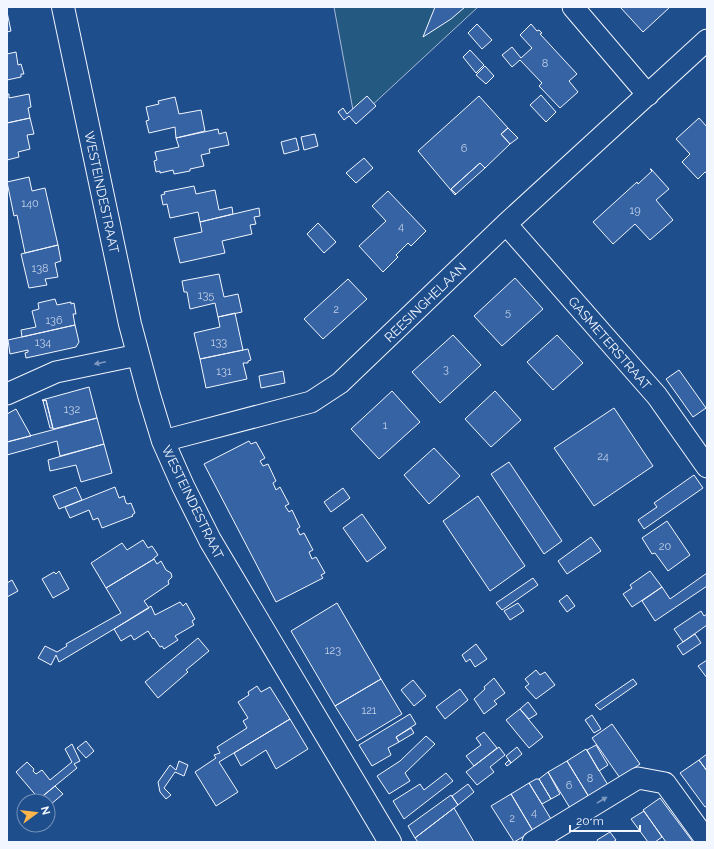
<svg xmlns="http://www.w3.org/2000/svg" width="714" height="849" font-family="Raleway,sans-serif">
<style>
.green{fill:#245a82;stroke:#a8bbd7}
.building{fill:#3563a3;stroke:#f2f6ff}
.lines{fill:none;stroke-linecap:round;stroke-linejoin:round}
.street-casing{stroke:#f2f6ff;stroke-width:23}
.secondary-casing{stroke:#f2f6ff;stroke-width:24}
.street{stroke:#1f4e8c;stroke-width:21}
.secondary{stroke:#1f4e8c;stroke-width:22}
.oneway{fill:#7e9ac0}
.labels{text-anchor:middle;stroke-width:3;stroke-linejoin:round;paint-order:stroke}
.number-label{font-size:11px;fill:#c3d1e8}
.street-label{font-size:13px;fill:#f2f6ff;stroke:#1f4e8c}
</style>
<rect width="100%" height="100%" fill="#1f4e8c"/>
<path class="green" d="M334 7H478L355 121Z"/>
<path class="building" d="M435 7H465L451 19 423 37Z
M620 7H670L643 32Z
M7 12 11 31 7 32Z
M477 24 492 40 482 49 468 33Z
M531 24 537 31 539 30 542 33 540 34 577 74 569 81 578 92 560 108 539 86 542 83 520 60 512 67 502 55 512 47 521 58 532 48 520 35Z
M470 50 484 65 476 73 463 57Z
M16 52 18 65 21 64 24 74H21V77L7 80V54Z
M485 66 494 76 486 84 476 75Z
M7 94H9V98L29 94 31 107 28 108 30 118 7 123Z
M541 95 556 112 546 122 530 105Z
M367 96 376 106 356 124 349 116 344 120 338 112 343 108 347 114Z
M479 96 508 128 501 134 510 144 485 168 480 163 451 189 456 194 455 195 418 151Z
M175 97 179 114 201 110 205 131 176 138 175 127 149 133 146 121 149 120 146 107 159 104 158 101Z
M30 118 34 134 27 135 30 149 18 152 19 157 7 160V123Z
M699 118 707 127V173L705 172 698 179 682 162 690 154 676 139Z
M508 128 518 138 510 144 501 134Z
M218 129 219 134 226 132 229 145 209 149 210 153 201 155 204 166 190 169V171L174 174 173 170 160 173V171L156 172 154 161 157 160 155 152 179 147 176 138Z
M315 134 318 146 304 150 301 137Z
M296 138 299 150 284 154 281 142Z
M364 158 373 168 356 183 346 173Z
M480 163 485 168 456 194 451 189Z
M650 169H651L669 189 656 200 673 220 650 240 635 224 613 244 593 222 637 182 638 184 652 171Z
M29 177 32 191 45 188 58 245 25 253 17 215 14 216 7 182Z
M194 186 196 194 215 190 219 210 232 207 233 214 200 222 198 212 170 218 167 204 163 205 161 195 165 194 164 192Z
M388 191 426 231 411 246 408 243 396 255 398 257 383 272 359 246 386 221 372 206Z
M259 208 260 216 254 217 256 224 250 225 252 234 222 241 225 253 180 263 174 238 202 232 200 222Z
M318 223 336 242 324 253 307 234Z
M58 245 61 261 55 263 58 277 45 279 47 285 29 288 21 254Z
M219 274 224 297 238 294 242 312 218 317 215 303 190 309 187 292H184L182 281Z
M515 278 543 309 502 346 474 316Z
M348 279 367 299 323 339 304 319Z
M55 299 57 305 71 302V304L74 303 76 314H73L75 325 22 337 21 330 36 327 32 311 39 309 38 303Z
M235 313 243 350 200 359 194 333 220 327 218 317Z
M75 325 79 342 76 347 26 358 25 353 28 352V350L10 354 8 340Z
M453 335 481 365 440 403 412 372Z
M557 335 583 363 553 390 527 362Z
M248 349 251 360 248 361V363H243L247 379 206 388 200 359Z
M679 370 706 408 693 417 666 379Z
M283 371 285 383 261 388 259 376Z
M89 387 97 418 53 429 46 400 43 401 42 400Z
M392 391 420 422 379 459 351 429Z
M495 391 521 420 491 447 465 419Z
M46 400 53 428H50L43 401Z
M614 408 653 466 594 506 554 448Z
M16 409 31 436 7 442V414Z
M97 418 104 444 60 456 57 441 7 455V442Z
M249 441 251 444 256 442 265 458 260 461 263 466 268 464 276 481 273 483 276 490 280 487 289 504 285 506 289 512 292 510 300 527 297 529 300 535 304 533 313 550 309 552 312 559 316 557 325 573 321 575 323 578 276 602 204 464Z
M104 444 112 473 81 482 76 465 50 471 48 460Z
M434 448 460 476 429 504 404 475Z
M509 462 562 541 544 554 491 474Z
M694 475 703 488 644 529 638 520 657 507 654 503Z
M76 487 82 500 59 509 53 496Z
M115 487 119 498 124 496 126 503 128 504 131 503 135 513 132 515 133 516 102 528 98 518 93 520 89 510 70 518 65 507Z
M343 488 350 498 331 512 324 502Z
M478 496 525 566 490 591 443 521Z
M362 514 386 548 367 562 343 528Z
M667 521 690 555 668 571 655 553 652 554 642 538Z
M591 537 601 551 567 574 558 561Z
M143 540 148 548 152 546 158 555 154 558V559L106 588 91 563 122 543 127 550Z
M154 559 157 564 161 561 166 570 171 573 172 577 168 581 169 584 144 601 149 608 59 662 56 655 51 665 38 658 45 646 57 652 67 646 66 644 121 613 106 588Z
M59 571 69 589 53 598 42 579 54 572 56 574Z
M650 571 662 587 632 607 623 594 632 588 630 585Z
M707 573V586L655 621 642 601 662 587 670 599Z
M533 578 538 585 502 610 496 603Z
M12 580 18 591 7 597V583Z
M567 595 575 606 567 612 559 601Z
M180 602 183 606 186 603 195 619 192 621 194 625 175 636 178 640 164 649 162 646 160 647 154 638 153 639 148 631 134 640 131 635 121 641 114 629 151 606 155 615Z
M337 603 381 679 335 706 291 631Z
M518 603 524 611 510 620 504 611Z
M701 611 704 616 707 614V625L683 642 674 629Z
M695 634 701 643 683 655 677 646Z
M198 638 209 651 186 670 188 672 158 698 145 682Z
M476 644 487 659 475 667 470 659 466 662 462 655Z
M707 660V678L698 666Z
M536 670 540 675 545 672 555 685 536 699 525 687 529 684 525 679Z
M494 678 505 693 494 701 497 704 484 714 474 699 485 689 484 687Z
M381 679 402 714 357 741 335 706Z
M633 679 637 684 600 710 595 705Z
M413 680 426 696 414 706 401 690Z
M257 686 261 692 270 687 290 719 219 762 238 792 216 806 195 772 216 758 214 755 220 753 217 747 247 728 243 721 248 718 238 702 249 695 248 692Z
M460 689 468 700 445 719 436 707Z
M528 702 537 714 529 719 520 709Z
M520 709 543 737 529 748 506 720Z
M410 714 416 724 396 737 399 742 388 748 391 755 372 766 359 745Z
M592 715 601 729 594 733 585 720Z
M290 719 308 749 276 769 266 750 241 766 234 753Z
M612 724 640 764 620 778 592 738Z
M411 728 414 733 399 742 396 737Z
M484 732 497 748 474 766 466 756 481 745 476 738Z
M426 736 435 744 405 773 410 781 389 794 377 776 400 761Z
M86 741 94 751 86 758 77 748Z
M72 744 80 761 74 764 77 768 39 799 16 772 27 762 34 769 33 771 36 774 42 770 50 780 72 762 65 749Z
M596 745 608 765 599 771 587 750Z
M499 747 505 755 490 767 494 772 477 785 466 772Z
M517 747 522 754 511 763 506 756Z
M586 749 608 785 589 797 567 761Z
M707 754V771L699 760Z
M509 760 511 763 507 766 505 764Z
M699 760 707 771V806L705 807 680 773Z
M179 761 188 765 184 776 175 772 164 788 171 795 166 799 160 792 158 782 170 765 176 770Z
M567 761 589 797 570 808 548 772Z
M548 772 560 794 551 799 539 779Z
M446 773 453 781 404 819 393 801 420 784 424 790Z
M536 779H539L551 799 542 804 529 783Z
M529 783 551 819 533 831 511 794Z
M468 784 474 792 458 805 452 796Z
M55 786 63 794 50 805 48 801 43 796Z
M511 794 533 831 514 842 491 806Z
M451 795 458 805 415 838 408 826Z
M660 798 693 842H666L643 810Z
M454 808 474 842H418L415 838Z
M644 811 662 837 655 842H648L631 819Z
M610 832 616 840 613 842H598L597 840Z"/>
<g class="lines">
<defs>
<path id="street" d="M573 7 648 95
M506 224 657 396 707 467
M7 394 56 372 138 355
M163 441 311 402 340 383 506 224 707 40
M533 842 638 778 665 783 707 841"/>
<path id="secondary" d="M63 7 130 324 149 395 163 441 183 486 210 540 390 842"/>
</defs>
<use href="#street" class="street-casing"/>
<use href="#secondary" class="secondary-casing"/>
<use href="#street" class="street"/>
<use href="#secondary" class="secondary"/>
</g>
<defs><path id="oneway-solid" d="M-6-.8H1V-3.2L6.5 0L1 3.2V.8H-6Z"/></defs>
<g class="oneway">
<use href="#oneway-solid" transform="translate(100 363) rotate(168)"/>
<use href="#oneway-solid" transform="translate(602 800) rotate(-31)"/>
</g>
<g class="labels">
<g class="number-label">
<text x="545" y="67">8</text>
<text x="464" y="152">6</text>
<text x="30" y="207">140</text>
<text x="635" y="214">19</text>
<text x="401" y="230">4</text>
<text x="40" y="272">138</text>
<text x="206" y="299">135</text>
<text x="336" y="313">2</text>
<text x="508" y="316">5</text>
<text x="54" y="324">136</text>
<text x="43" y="346">134</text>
<text x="219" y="346">133</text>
<text x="446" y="373">3</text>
<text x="224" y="375">131</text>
<text x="72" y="413">132</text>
<text x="385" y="429">1</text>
<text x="603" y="460">24</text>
<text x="665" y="550">20</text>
<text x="333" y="654">123</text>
<text x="369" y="714">121</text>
<text x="590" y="782">8</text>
<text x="569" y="789">6</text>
<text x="534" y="816">4</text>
<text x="512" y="822">2</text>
</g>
<g class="street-label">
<text transform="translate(102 192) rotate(78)" y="5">WESTEINDESTRAAT</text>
<text transform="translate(425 302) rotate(-44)" y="5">REESINGHELAAN</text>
<text transform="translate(610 343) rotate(49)" y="5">GASMETERSTRAAT</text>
<text transform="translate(193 502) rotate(64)" y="5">WESTEINDESTRAAT</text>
</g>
</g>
<rect width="714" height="849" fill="none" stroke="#f2f6ff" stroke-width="16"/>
<g transform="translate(36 813) rotate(75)"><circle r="19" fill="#1f4e8c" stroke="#7391ba"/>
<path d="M0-3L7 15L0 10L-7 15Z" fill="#ffb74d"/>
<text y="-6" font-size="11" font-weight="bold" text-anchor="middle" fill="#f2f6ff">N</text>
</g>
<path d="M570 825v6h70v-6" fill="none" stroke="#f2f6ff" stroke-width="2"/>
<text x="576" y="825" font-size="12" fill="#f2f6ff" stroke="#1f4e8c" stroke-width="3" paint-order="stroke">20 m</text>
</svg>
